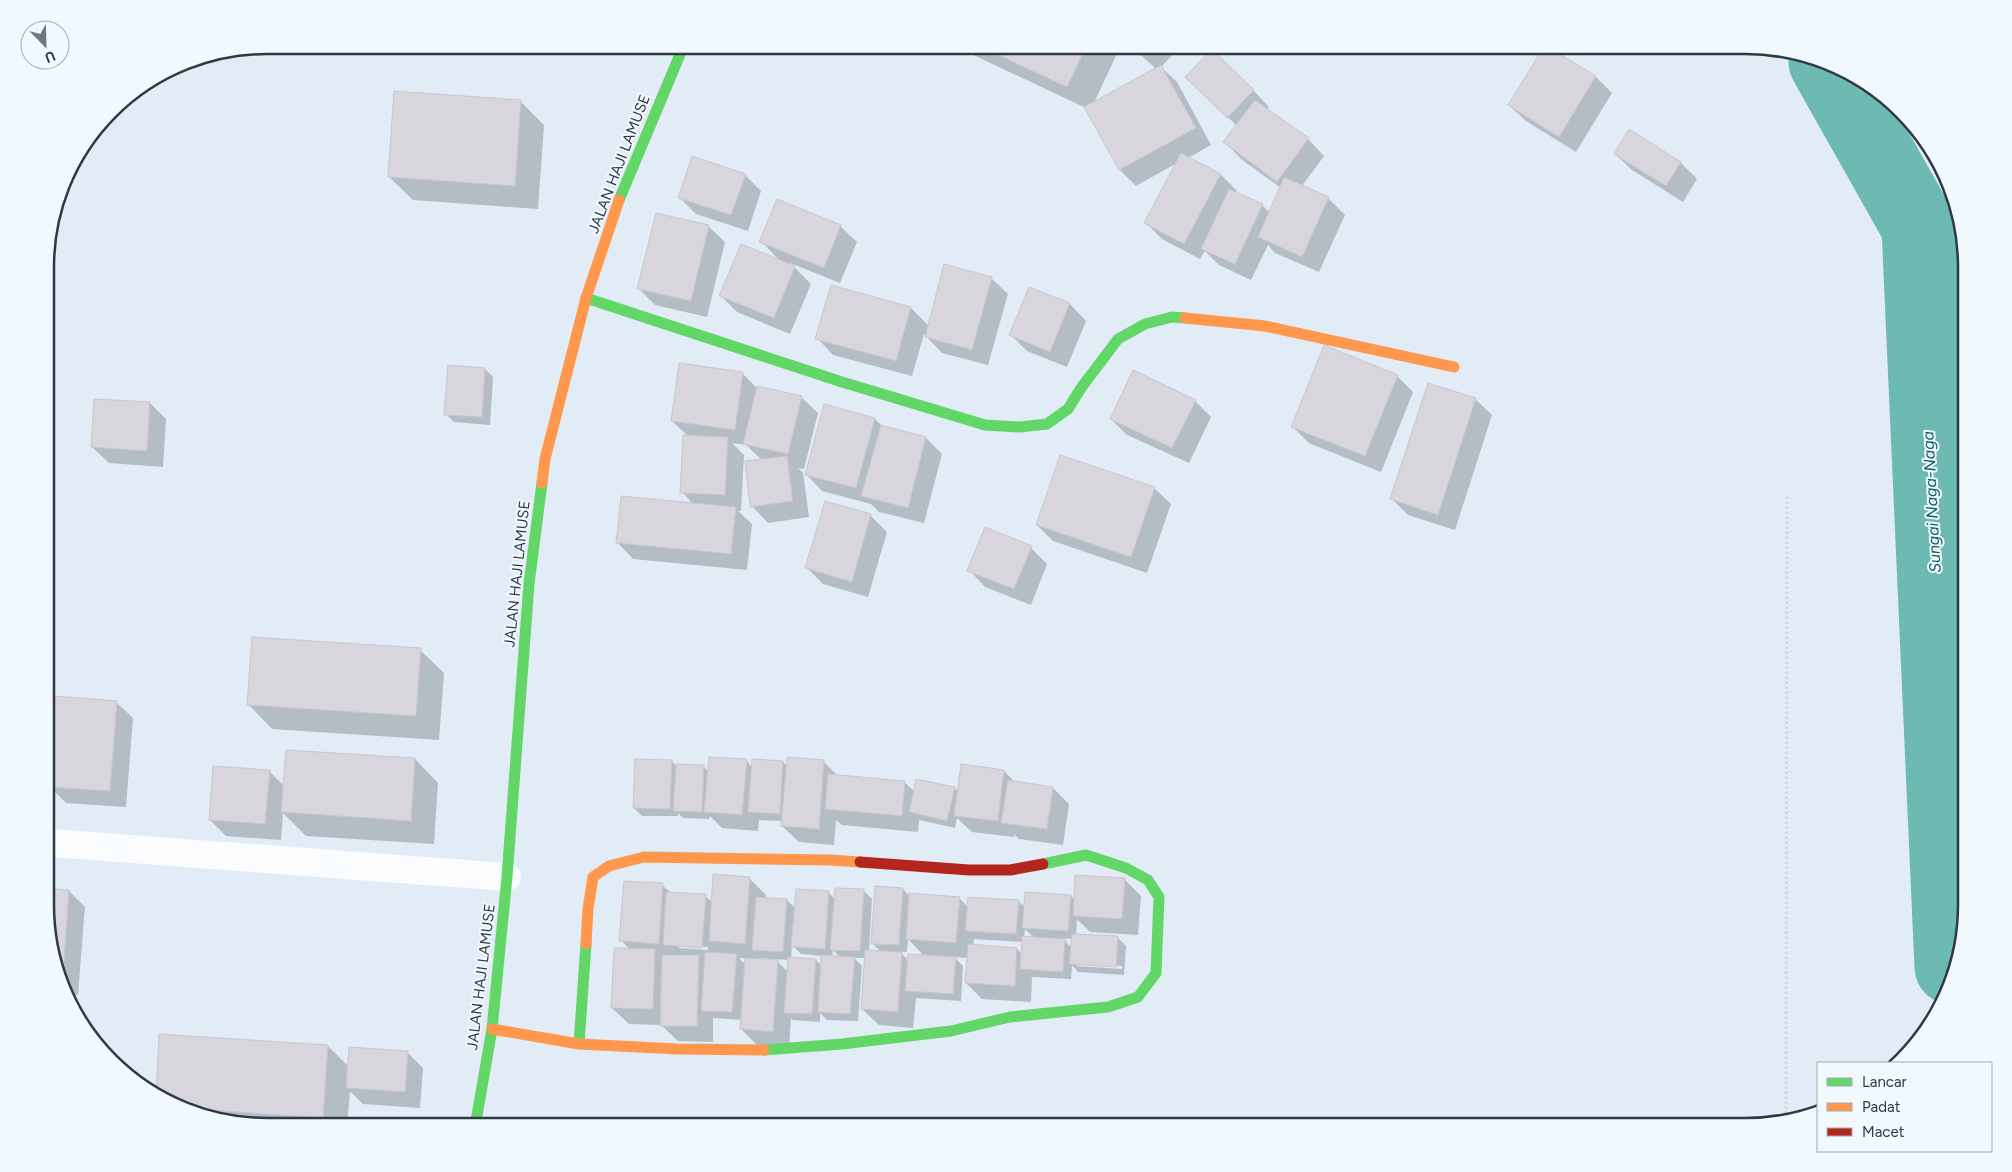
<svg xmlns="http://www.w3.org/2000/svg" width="2012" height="1172" font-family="Figtree,sans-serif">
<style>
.shadow{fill:#0003;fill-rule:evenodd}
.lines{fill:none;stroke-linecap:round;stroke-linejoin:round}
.river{stroke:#6dbab3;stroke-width:75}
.building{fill:#d9d5dc;stroke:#c9c6cc}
.path{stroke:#d3d7da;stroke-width:3;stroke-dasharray:2.5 2.5;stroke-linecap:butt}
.street{stroke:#fafcfe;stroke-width:28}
.fast{stroke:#63d668;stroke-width:11}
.slow{stroke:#ff974d;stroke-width:11}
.jam{stroke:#b3261e;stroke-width:11}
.labels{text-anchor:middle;stroke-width:4;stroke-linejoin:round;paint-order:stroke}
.street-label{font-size:15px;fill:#2d3a45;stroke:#f1f8fe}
.water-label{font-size:16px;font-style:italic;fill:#066157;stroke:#f1f8fe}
.rim{fill:none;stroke:#2d3a45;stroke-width:2.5}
</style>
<rect width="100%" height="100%" fill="#e1ecf6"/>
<path class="shadow" d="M952 45H1121L1094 103 1156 69 1130 45H1182L1161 67 1177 82 1211 145 1188 158 1221 175 1237 191 1236 193 1262 205 1270 213 1281 188 1241 159 1225 142 1237 126 1203 93 1253 90 1269 107 1267 109 1308 139 1324 156 1301 187 1328 198 1345 215 1319 272 1275 253 1268 245 1251 280 1219 265 1205 251 1200 259 1162 239 1146 223 1177 163 1136 186 1120 170 1086 108Z
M1546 46 1596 77 1612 93 1576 152 1526 121 1509 105Z
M520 101 544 125 538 209 413 200 389 177Z
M1629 131 1681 163 1697 179 1683 202 1632 170 1615 154Z
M745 175 761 191 748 231 696 214 680 198Z
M708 226 725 242 707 317 655 305 639 289Z
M840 226 857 242 840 283 790 263 811 284 790 334 737 312 721 296 781 262 761 241Z
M991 278 1008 294 988 365 942 353 924 334 912 376 833 355 817 338 832 286 911 308 929 326Z
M1030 289 1070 304 1086 321 1067 367 1027 351 1011 335Z
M485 369 493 377 490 425 454 422 446 414Z
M742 373 758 389 801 397 818 413 804 469 798 468 803 473 809 517 768 523 752 506 762 460 746 445 732 443 744 455 741 511H738L752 524 747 570 633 559 617 542 693 504 682 492 688 436 672 421Z
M1397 376 1413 392 1381 472 1309 443 1292 426Z
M1475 399 1492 415 1455 530 1408 515 1392 499Z
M1195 401 1211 417 1189 463 1127 435 1111 419Z
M150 403 166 419 163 467 109 463 92 447Z
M875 419 882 426 926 438 942 454 924 523 879 512 871 504 822 491 806 474Z
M1154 488 1171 504 1147 573 1053 541 1037 525Z
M870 515 887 532 868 597 823 584 806 567Z
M1031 548 1047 564 1031 605 985 587 969 570Z
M420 650 444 673 439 740 272 729 249 705Z
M116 702 133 718 126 807 66 803 49 786Z
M415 759 438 783 434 844 306 836 283 813 281 840 226 836 210 820 269 771 285 787Z
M746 760 752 767 783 762 787 766 823 761 838 776 904 782 915 792 955 788 958 792 962 766 1004 771 1015 782 1053 788 1069 804 1063 845 1019 839 1014 834V837L972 832 957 818 955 828 919 820 918 832 842 825 836 820 834 845 799 842 782 826 783 821 759 820 758 831 722 828 710 816 709 819 683 818 678 813V816H642L634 808 672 761 677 767 703 766 709 772Z
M749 878 766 895 765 899 787 900 796 909 828 892 835 899 836 889 864 891 872 899 869 951 881 952 872 943 903 889 910 897 959 898 968 907 1018 901 1025 907 1071 896 1075 900 1125 880 1141 896 1138 935 1090 932 1077 919 1076 935 1118 938 1126 946 1124 975 1078 972 1072 965 1071 979 1032 977 1031 1002 982 999 966 983 968 958 954 957 963 966 961 1001 916 998 913 1028 879 1025 862 1009 866 958H854L862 966 858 1021 827 1020 820 1013V1022L793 1020 791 1018 789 1047 757 1045 741 1029 742 1020 713 1018V1042L678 1041 661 1025 629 1024 612 1008 630 950 621 940 662 885 671 893 705 896 712 902ZM1025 929 1034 938H1024ZM1062 938 1072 939V948ZM908 939 925 957 909 961 900 952H907ZM974 939 1023 942 1022 954 1017 949 973 946ZM679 945 708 947V950L679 948ZM792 945 801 954 823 956 822 966 816 960 791 958ZM833 950 840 957H832ZM739 958H746V965ZM758 958 789 960 788 972 778 962 757 960ZM1077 963 1122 966V969L1077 966Z
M47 890 69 891 85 907 78 995 69 994 47 934Z
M160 1035 328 1046 349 1067 407 1052 423 1068 420 1108 363 1104 350 1091 347 1127H266L209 1119 156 1097Z"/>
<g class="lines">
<path class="river" d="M1826 62 1919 227 1952 967"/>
</g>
<path class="building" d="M977 45H1087L1067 87Z
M1129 45H1151L1141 56Z
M1545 45 1596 76 1559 137 1508 105Z
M1212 49 1254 90 1227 118 1185 77Z
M1161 65 1196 128 1119 170 1084 107Z
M394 91 521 100 515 186 388 177Z
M1255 100 1309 138 1277 182 1223 142Z
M1629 129 1681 162 1666 186 1614 154Z
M1181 153 1221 174 1184 244 1144 223Z
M692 156 746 174 731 215 678 198Z
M1284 177 1329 197 1302 257 1258 237Z
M1229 189 1263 204 1235 264 1201 249Z
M777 199 841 225 824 268 759 242Z
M656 213 709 225 691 301 637 289Z
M741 244 795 266 774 318 719 296Z
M944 264 992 277 972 350 925 337Z
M831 285 911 307 896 361 815 339Z
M1029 287 1070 303 1050 352 1009 335Z
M1324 345 1398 375 1365 456 1291 427Z
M679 363 743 372 735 430 671 421Z
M448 365 485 368 482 417 444 415Z
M1133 370 1196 400 1172 448 1110 419Z
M1428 383 1476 398 1438 515 1390 499Z
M757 386 802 396 788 454 743 444Z
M94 399 150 402 147 451 91 447Z
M824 404 875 418 856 488 805 475Z
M881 425 926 437 908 508 861 496Z
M683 435 728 437 725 495 680 493Z
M1060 455 1155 487 1131 557 1036 525Z
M787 456 793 501 750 507 745 461Z
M621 496 736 507 731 554 616 543Z
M825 501 871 514 852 582 805 568Z
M985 527 1032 546 1014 589 967 571Z
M252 637 421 648 416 716 247 705Z
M54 696 117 701 110 791 48 787Z
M286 750 415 758 411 821 281 812Z
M709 757 747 759 742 815 704 812Z
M787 757 824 760 819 829 781 826Z
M635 759 672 760 670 809 633 808Z
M752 759 783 761 780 814 748 812Z
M676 764 704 765 702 812 673 811Z
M961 764 1004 770 998 821 954 816Z
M213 766 270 770 265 824 209 820Z
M828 774 905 781 902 816 825 809Z
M916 779 955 787 947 821 909 812Z
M1008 780 1053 787 1047 829 1001 823Z
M713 874 750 877 745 944 709 941Z
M1075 875 1125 878 1122 919 1073 916Z
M624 881 663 883 659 944 619 941Z
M875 886 903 888 899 945 871 944Z
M47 888 69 890 63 976 47 934Z
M835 888 864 889 860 951 830 950Z
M796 889 829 891 825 949 791 947Z
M666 892 706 894 702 948 663 945Z
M1025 892 1071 895 1068 931 1022 928Z
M909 893 960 897 956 943 906 939Z
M756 897 787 899 783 952 752 950Z
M968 897 1019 900 1016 934 965 931Z
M1072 934 1118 936 1116 967 1069 964Z
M1022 936 1065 939 1063 972 1020 969Z
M968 944 1017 948 1015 986 965 983Z
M614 948 655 949 653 1009 611 1008Z
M865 950 902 952 898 1012 861 1009Z
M705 952 737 954 732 1012 701 1011Z
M908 954 956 957 953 994 905 991Z
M662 955H699L697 1026H660Z
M821 955 855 957 850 1014 818 1012Z
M788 957 816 959 812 1014 784 1013Z
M745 958 778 960 773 1032 740 1029Z
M159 1034 328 1045 323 1118 181 1108 156 1097Z
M349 1047 408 1051 405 1092 346 1088Z"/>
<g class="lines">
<path class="path" d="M1786 1119 1787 496"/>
<path class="street" d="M51 843 507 877"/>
<path class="fast" d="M619 200 684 45
M586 298 842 382 985 425 1020 427 1047 424 1068 409 1081 388 1118 339 1145 324 1172 317 1185 318
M579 1044 586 944
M764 1050 842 1044 951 1031 1010 1017 1108 1007 1138 997 1156 973 1159 897 1148 880 1126 868 1086 855 1043 864
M475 1127 492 1029 507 877 529 584 542 483"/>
<path class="slow" d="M1185 318 1265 326 1454 367
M542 483 545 459 586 298 619 200
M586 944 588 909 593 877 609 866 644 857 830 860 860 862
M492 1029 579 1044 677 1049 764 1050"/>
<path class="jam" d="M860 862 969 870H1010L1043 864"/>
</g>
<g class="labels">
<g class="street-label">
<text transform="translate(619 164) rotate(-69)" y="5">JALAN HAJI LAMUSE</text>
<text transform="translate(517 574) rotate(-84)" y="5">JALAN HAJI LAMUSE</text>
<text transform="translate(481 977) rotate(-83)" y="5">JALAN HAJI LAMUSE</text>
</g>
<g class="water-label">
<text transform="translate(1931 502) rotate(-93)" y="6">Sungai Naga-Naga</text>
</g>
</g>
<path d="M0 0H2012V1172H0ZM267 54H1745A213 213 0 0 1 1958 267V905A213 213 0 0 1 1745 1118H267A213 213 0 0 1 54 905V267A213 213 0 0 1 267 54Z" fill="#f1f8fe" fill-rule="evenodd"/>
<path class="rim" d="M267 54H1745A213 213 0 0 1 1958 267V905A213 213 0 0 1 1745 1118H267A213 213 0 0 1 54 905V267A213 213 0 0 1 267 54Z"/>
<rect x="1817" y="1062" width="175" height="90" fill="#f1f8fe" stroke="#a3acb4"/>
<rect x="1827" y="1078" width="25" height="8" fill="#63d668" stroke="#a3acb4"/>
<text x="1862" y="1087" font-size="15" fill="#2d3a45">Lancar</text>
<rect x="1827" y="1103" width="25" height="8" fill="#ff974d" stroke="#a3acb4"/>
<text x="1862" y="1112" font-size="15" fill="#2d3a45">Padat</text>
<rect x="1827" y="1128" width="25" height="8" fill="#b3261e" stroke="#a3acb4"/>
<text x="1862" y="1137" font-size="15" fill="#2d3a45">Macet</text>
<g transform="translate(45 45) rotate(157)"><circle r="24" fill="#f1f8fe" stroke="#a3acb4"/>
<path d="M0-4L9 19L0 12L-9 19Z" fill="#6c7883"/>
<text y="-8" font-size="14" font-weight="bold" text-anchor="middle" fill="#2d3a45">U</text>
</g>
</svg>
